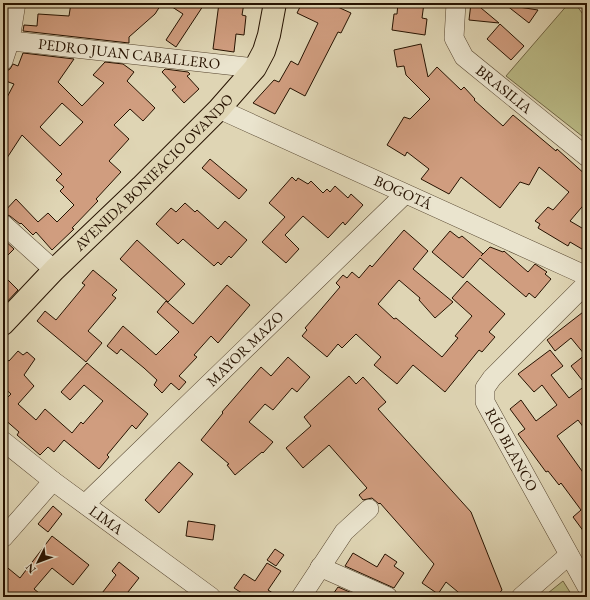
<svg xmlns="http://www.w3.org/2000/svg" width="590" height="600" font-family="'EB Garamond',serif">
<style>
.green{fill:#babb87;stroke:#706644}
.building{fill:#d09d7f;stroke:#261200;fill-rule:evenodd}
.lines{fill:none;stroke-linecap:round;stroke-linejoin:round}
.minor-casing{stroke:#54432d;stroke-width:20}
.major-casing{stroke:#261200;stroke-width:24}
.minor{stroke:#eae4ce;stroke-width:19}
.major{stroke:#dfd5b4;stroke-width:22}
.labels{text-anchor:middle;stroke-width:3;stroke-linejoin:round;paint-order:stroke}
.street-label{font-size:15px;fill:#261200;stroke:#eae4ce}
</style>
<rect width="100%" height="100%" fill="#dfd5b4"/>
<filter id="stains"><feTurbulence type="fractalNoise" baseFrequency=".005" numOctaves="4"/><feColorMatrix values="0 0 0 0 .2 0 0 0 0 .09 0 0 0 0 .02 0 0 0 .5 -.17"/></filter>
<radialGradient id="worn" r=".72"><stop offset=".6" stop-color="#630" stop-opacity="0"/><stop offset="1" stop-color="#630" stop-opacity=".3"/></radialGradient>
<path class="green" d="M569 3H575L587 20V140L506 76Z
M563 581 573 597H543Z"/>
<path class="building" d="M71 3H162L155 14 129 37V43L23 31 24 25 37 26 38 14 69 16Z
M166 3H205L176 47 166 40 183 14Z
M219 3H244L242 15 246 16 244 35 236 34 234 52 213 49Z
M302 3H329L351 13 341 33 338 32 305 96 290 88 275 114 253 103 274 80 279 82 291 61 298 65 318 23 297 13Z
M398 3H424L422 18 427 19 425 35 392 30 394 14H397Z
M471 3H475L499 23 469 20Z
M506 5 538 10 529 23Z
M500 24 524 46 511 60 487 39Z
M421 44 428 77 437 67 461 90 464 87 475 99 474 100 503 126 513 115 556 151 557 149 587 176V201L570 221 587 231V252L570 242 568 246 538 228 540 224 535 221 548 207 553 210 569 192 539 167 529 185 520 182 500 208 461 177 449 194 421 179 429 169 407 152 405 156 387 145 404 117 410 119 430 99 406 75 404 66 397 67 394 50Z
M23 53 74 59 58 82 82 106 104 83 93 75 105 62 123 64 134 72 127 81 155 108 143 121 130 109 114 125 129 139 109 161 121 172 96 199 98 201 72 228 74 229 52 250 36 232 33 235 21 223 20 224 10 216 3 213 16 199 38 222 48 213 57 222 74 205 60 191 64 187 56 180 62 174 22 135 3 164V105L14 84 3 80V77L5 72 10 69 13 64 18 66ZM62 103 83 122 60 146 40 127Z
M165 69 188 72 190 74 187 76 199 89 184 103 172 90 176 87 162 72Z
M210 159 247 190 239 199 202 168Z
M292 177 296 181 298 178 308 184 311 181 323 193 327 189 330 192 335 186 348 198 351 194 363 205 345 225 343 222 328 238 303 216 285 235 299 249 286 263 262 242 285 217 269 203Z
M185 203 195 212 197 210 218 229 225 221 247 240 231 258 229 256 221 265 218 262 214 266 183 239 178 244 156 224 171 208 176 212Z
M404 230 428 251 413 269 453 302 435 318 419 300 420 298 399 280 378 304 394 319 396 318 442 357 458 338 455 336 472 316 452 298 467 281 505 314 489 332 495 337 482 352 479 350 445 392 413 365 397 384 374 365 381 357 356 334 342 348 338 344 327 357 302 336 307 330 305 328 340 287 336 283 343 275 347 278 352 272 359 278 370 265 372 267Z
M450 231 459 238 462 236 483 254 481 256 490 247 503 252 504 251 528 272 535 264 547 272 545 274 551 279 535 298 529 293 526 297 480 258 463 278 432 252Z
M3 239 14 249 3 260Z
M137 240 185 284 168 302 120 259Z
M93 270 117 290 112 295 116 298 88 331 102 343 86 362 37 321 45 311 56 320 85 285 82 283Z
M3 275 18 290 3 306Z
M227 285 250 305 218 343 211 336 194 355 197 357 179 376 186 382 179 390 171 383 162 393 154 385 157 380 144 368 121 349 117 354 107 346 123 326 156 355 179 332 157 312 166 301 193 324Z
M587 309V432L578 420 557 436 587 478V536L573 517 581 510 561 483 559 485 548 471 546 472 518 434 525 429 510 409 521 400 536 421 557 405 542 385 534 392 518 374 550 350 563 366 551 375 569 398 586 385 571 366 585 355 571 338 555 351 547 340Z
M18 351 23 355 27 352 35 359 24 375 34 386 18 404 36 420 45 409 72 433 81 422 83 424 103 401 84 385 70 400 61 392 87 363 148 414 136 429 132 425 107 455 109 457 99 469 64 440 54 452 48 447 40 455 17 435 19 432 3 418V402L11 394 3 387V357L9 361Z
M288 357 310 377 297 392 292 388 273 410 265 404 249 422 273 442 263 453 262 452 235 475 227 465 229 464 201 440 223 413 222 412 261 367 271 376Z
M349 376 356 384 363 377 386 402 378 409 471 512 502 590 496 597H464L446 582 438 594 422 583 434 564 380 503 379 504 372 498 363 500 359 495 367 488 329 445 303 468 286 448 311 426 304 417Z
M179 462 193 474 159 513 145 500Z
M53 506 62 514 48 532 38 524Z
M188 521 215 525 213 540 186 536Z
M52 536 89 565 73 585 52 568 34 589 44 597H3V564L20 578Z
M275 549 284 555 276 566 267 560Z
M353 553 377 567 385 554 397 562 394 566 404 573 394 588 345 566Z
M119 562 139 578 124 597H99L116 575 112 571Z
M267 563 281 571 268 590 279 597H248L234 588 244 574 255 581Z
M338 587 359 596 331 597Z"/>
<g class="lines">
<defs>
<g id="minor">
<path id="s1" d="M456 3 454 38 464 57 587 157"/>
<path id="s2" d="M3 40 255 68"/>
<path d="M3 61 10 40 16 3"/>
<path id="s3" d="M219 109 587 276"/>
<path d="M3 224 54 270"/>
<path id="s4" d="M587 283 492 378 485 388V402L587 587"/>
<path id="s5" d="M3 441 53 481 211 597"/>
<path id="s6" d="M85 504 405 194"/>
<path d="M3 538 53 481"/>
<path d="M320 567 388 597"/>
<path d="M301 597 344 532 369 509"/>
<path d="M521 597 569 555"/>
</g>
<g id="major">
<path id="s7" d="M3 324 54 270 141 187 219 109 255 68 264 51 269 35 275 3"/>
</g>
</defs>
<use href="#minor" class="minor-casing"/>
<use href="#major" class="major-casing"/>
<use href="#minor" class="minor"/>
<use href="#major" class="major"/>
</g>
<g class="labels">
<g class="street-label">
<text dy="5" stroke="none"><textPath href="#s2" startOffset="127">PEDRO JUAN CABALLERO</textPath></text>
<text dy="5" stroke="none"><textPath href="#s1" startOffset="108">BRASILIA</textPath></text>
<text dy="5" stroke="none"><textPath href="#s7" startOffset="214">AVENIDA BONIFACIO OVANDO</textPath></text>
<text dy="5" stroke="none"><textPath href="#s3" startOffset="202">BOGOTÁ</textPath></text>
<text dy="5" stroke="none"><textPath href="#s6" startOffset="223">MAYOR MAZO</textPath></text>
<text dy="5" stroke="none"><textPath href="#s4" startOffset="215">RÍO BLANCO</textPath></text>
<text dy="5" stroke="none"><textPath href="#s5" startOffset="130">LIMA</textPath></text>
</g>
</g>
<rect width="590" height="600" fill="none" stroke="#dfd5b4" stroke-width="16"/>
<rect x="4" y="4" width="582" height="592" fill="none" stroke="#261200" stroke-width="2"/>
<rect x="8" y="8" width="574" height="584" fill="none" stroke="#261200"/>
<g transform="translate(38 562) rotate(228)" stroke="#eae4ce" stroke-width="3" paint-order="stroke">
<path d="M0-3L7 15L0 10L-7 15Z" fill="#261200"/>
<text y="-6" font-size="11" font-weight="bold" text-anchor="middle" fill="#261200">N</text>
</g>
<rect width="100%" height="100%" filter="url(#stains)"/>
<rect width="100%" height="100%" fill="url(#worn)"/>
</svg>
